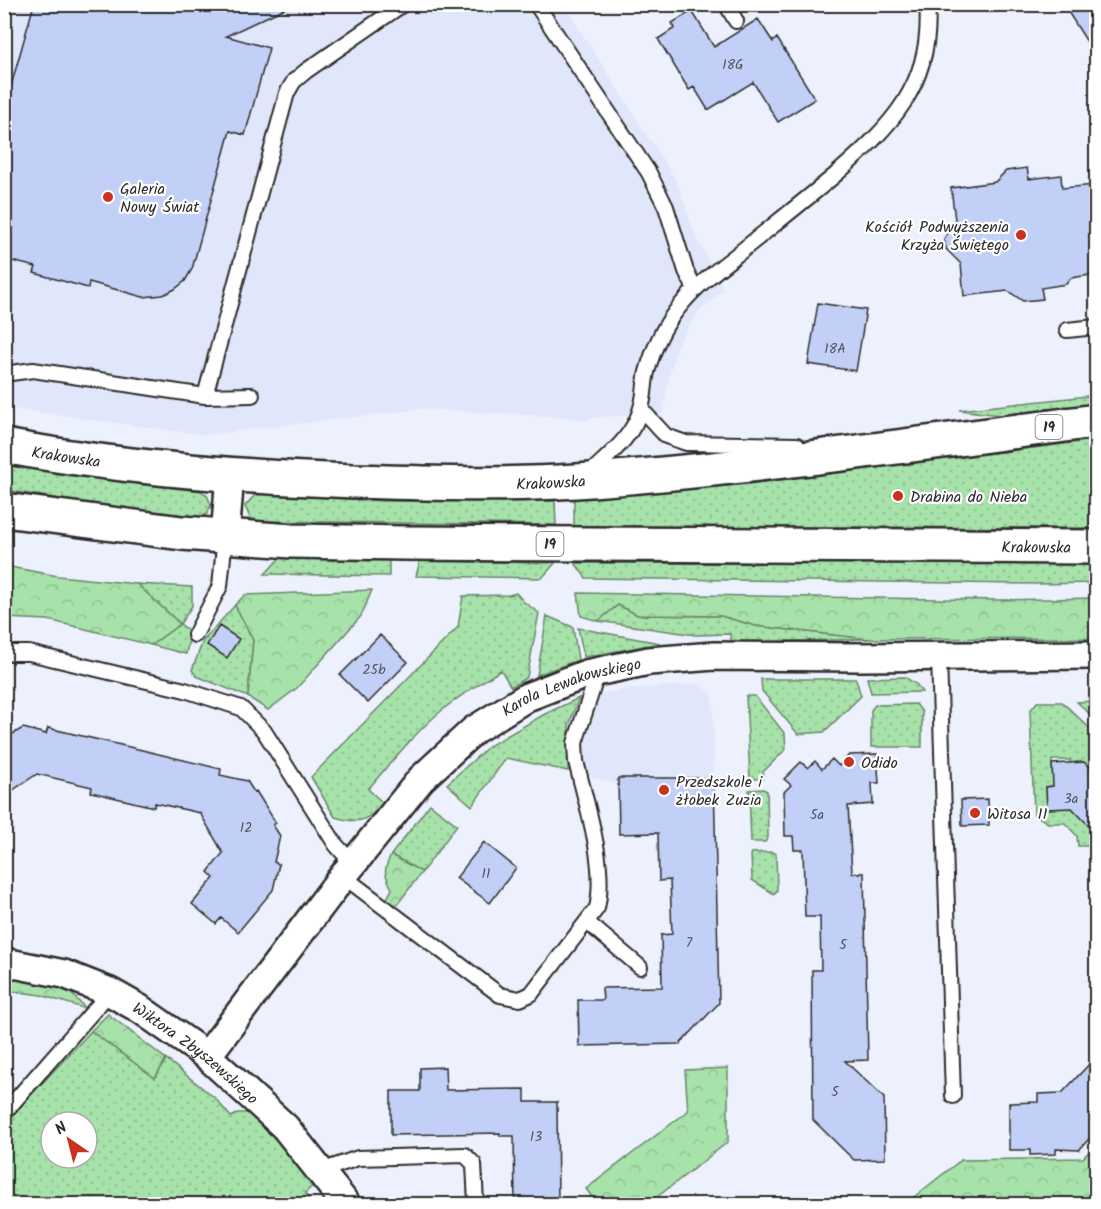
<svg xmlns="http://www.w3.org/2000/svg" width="1101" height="1209" font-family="Kalam,sans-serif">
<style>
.built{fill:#e0e7fb}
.grass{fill:url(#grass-dots);stroke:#68866a;stroke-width:1.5;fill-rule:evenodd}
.forest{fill:url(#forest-crowns);stroke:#68866a;stroke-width:1.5}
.building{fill:#c2d0f7;stroke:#2b2b2b;stroke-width:1.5}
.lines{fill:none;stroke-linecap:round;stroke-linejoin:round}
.service-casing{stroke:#2b2b2b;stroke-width:18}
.minor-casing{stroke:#2b2b2b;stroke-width:32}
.primary-casing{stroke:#2b2b2b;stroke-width:38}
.service{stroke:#fff;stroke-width:14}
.minor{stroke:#fff;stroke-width:27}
.primary{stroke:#fff;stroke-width:33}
.poi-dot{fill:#c8321e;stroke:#fff;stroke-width:2}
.labels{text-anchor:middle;stroke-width:4.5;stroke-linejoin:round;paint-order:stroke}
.number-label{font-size:14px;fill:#51545e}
.shield{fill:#fff;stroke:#6b6b6b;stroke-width:1.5}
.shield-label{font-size:15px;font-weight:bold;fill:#2b2b2b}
.poi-label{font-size:16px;fill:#2b2b2b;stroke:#fff;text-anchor:start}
.street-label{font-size:16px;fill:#2b2b2b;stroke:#fff}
</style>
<defs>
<pattern id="grass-dots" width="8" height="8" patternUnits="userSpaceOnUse" patternTransform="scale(1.5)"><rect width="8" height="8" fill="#a6e2a9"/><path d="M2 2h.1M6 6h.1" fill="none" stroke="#8fc292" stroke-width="1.8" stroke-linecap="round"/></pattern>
<pattern id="forest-crowns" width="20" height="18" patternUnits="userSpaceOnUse" patternTransform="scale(1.5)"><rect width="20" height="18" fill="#a6e2a9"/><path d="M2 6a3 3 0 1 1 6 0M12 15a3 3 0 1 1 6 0" fill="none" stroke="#8fc292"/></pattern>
</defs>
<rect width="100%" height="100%" fill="#edf1fd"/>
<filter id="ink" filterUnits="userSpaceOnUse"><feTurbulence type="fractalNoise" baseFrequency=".0167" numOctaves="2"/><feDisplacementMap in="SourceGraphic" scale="12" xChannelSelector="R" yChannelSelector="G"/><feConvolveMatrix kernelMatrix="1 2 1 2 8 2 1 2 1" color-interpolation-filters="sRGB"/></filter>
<g filter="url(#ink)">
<path class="built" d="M5 5H564L676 180 697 239 724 289 699 312 677 345 667 385 663 414 598 417 583 420 562 417 421 409 205 435 5 408Z
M700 684 713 695 715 833 618 834 617 784 568 771 569 725 579 698 619 690Z"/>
<path class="grass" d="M1096 395V404L1000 415 959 410Z
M1096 440V528L574 526V499L750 484Z
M4 465 92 478 201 491 207 495 211 505 207 514 200 517 98 505 5 490Z
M262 494 385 501H555L556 525 259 521 250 518 245 506 254 496Z
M285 557 389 560V576L265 574 279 559Z
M420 561 546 563 556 562 542 578 416 576Z
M575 563 1096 564V583L1034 584 586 578Z
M137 584 192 587V606L180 624 191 632 186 654 151 645 180 624Z
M516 593 524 602 539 613 527 677 511 687 501 670C482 682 463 693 446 707 416 731 393 760 368 789L383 803C368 822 358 824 335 817L311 777 458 627 463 596 509 595Z
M235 605 253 640 248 697 196 676 192 670 203 641Z
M618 605 638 615 721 616 756 626 869 639 732 643 730 634 696 635 598 621Z
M547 616 573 627 578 660 537 675Z
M578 628 660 643 584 657Z
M905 677 917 685 922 692 871 693 867 678Z
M761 679H856L861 696 824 732 798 734 762 691Z
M746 696H755L785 734 786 749 763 772V779H750Z
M579 698 569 725 568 771 506 758 472 806 447 784 489 746 545 714Z
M1096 701V720L1077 702Z
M1037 702H1062L1096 734V773L1084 762 1070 763V760H1052L1053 786 1046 787 1047 809 1072 808 1096 833V846H1078L1077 836 1065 823H1048L1034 814 1030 711Z
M916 704 922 712V747H871V710L875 705Z
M763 789 767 791 768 838 765 842H751L749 790Z
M430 804 457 825 422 872 391 855Z
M772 852 776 854 777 890 774 894 752 880 751 853Z
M91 1031 155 1078 166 1059 215 1098 231 1117 239 1113H251L285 1145 316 1183 305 1193 311 1204H5L4 1124ZM51 1122H87V1158H51Z"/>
<path class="forest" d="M5 566 58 576 137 584 180 624 151 645 48 620 5 618Z
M372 590 361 616 297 688 268 710 248 697 253 640 235 605 245 595Z
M578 593 998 600 1096 598V638L869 639 756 626 721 616 638 615 618 605 598 621 581 616Z
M391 855 422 872 396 906 386 900 392 889C384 873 383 871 391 855Z
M5 978 65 987 86 1009 41 995 5 990Z
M108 1014 166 1059 155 1078 91 1031Z
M728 1068V1142L648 1204H597L586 1189 688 1111 685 1070Z
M1096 1144V1204H905L961 1160 1083 1158Z"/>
<path class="building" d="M34 4H294L226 36 269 48 245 135 230 131 192 269 185 281 175 289 163 295 143 297 89 282 88 288 34 273 36 267 4 259V111Z
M1063 4H1096V56Z
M692 11 714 47 758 19 773 42 777 38 815 99 778 122 753 82 708 110 694 87 689 90 658 39 675 28 672 23Z
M1027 168 1029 179 1061 175 1062 188 1096 185V267L1090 275 1071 278 1066 284 1041 288 1043 299 1023 301 1008 291 964 296 961 264 946 249 944 239 955 220 951 188 995 182 1006 171Z
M818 303 866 310 856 371 808 364Z
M219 626 239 639 227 658 207 645Z
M380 635 408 662 368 703 340 675Z
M23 728 46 734 48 728 142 750 221 769 220 775 247 781 254 792 256 791 276 823 273 825 280 836 274 862 279 864 273 890 238 932 221 918 216 924 192 904 214 878 208 872 223 853 200 813 155 803 154 807 91 792 92 787 37 774 4 796V739Z
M877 754 879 783H872L873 804 848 806 852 873H864L868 1060 845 1061 884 1098 885 1159 854 1160 813 1120 812 970H821L820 917H805L803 850H794L793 836H785L784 792 791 785 784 779 801 762 808 768 815 761 822 769 832 759 839 766 849 755Z
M1084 762 1096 773V833L1072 808 1047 809 1046 787 1053 786 1052 764Z
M618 778H714L719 1003 680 1044 579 1046 578 1000H603L602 988 662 987 661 935 672 934 670 880 659 881 658 833 619 834Z
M988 799 989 825 962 826 961 800Z
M484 842 516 868 490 903 456 878Z
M1096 1057V1131L1079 1150 1056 1149V1154L1030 1155V1150H1009V1103L1038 1102V1094L1062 1093Z
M445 1067 446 1090 525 1089V1102H557L558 1204H515L514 1136H500V1133L391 1135V1091H420V1068Z"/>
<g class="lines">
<defs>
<path id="service" d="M536 4 649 173 666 207 686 271 695 289
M726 4 736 21
M1067 330 1096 327
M4 374 33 370 205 396 252 395
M205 396 287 93 294 81 306 71 403 4
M641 409 666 436 686 443 797 445
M589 474C609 455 634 436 641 408 645 396 644 384 647 372 653 350 662 329 676 311 693 288 717 270 739 253 771 227 803 202 834 176 890 127 934 85 927 4
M195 635 220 586 225 537
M4 653H29L185 690 241 708 264 731 336 845 353 864
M939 657 953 1096
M343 876 500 995 520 999 531 994 597 908C607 865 586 804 576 761L575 743 598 672
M587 922 640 967
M4 1113 110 992
M321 1171 358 1158 465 1155 474 1164 476 1204"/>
<g id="minor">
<path d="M225 537 230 475"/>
<path id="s1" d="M4 962 64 974 110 992 140 1009 207 1056 285 1127 346 1204"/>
<path id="s2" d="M207 1056 343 876 421 779 474 730 527 697 586 674 649 661 714 656 861 657 1096 655"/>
</g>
<g id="primary">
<path id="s3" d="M4 446C121 468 237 477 355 481 429 483 503 486 576 481 750 469 923 443 1096 421"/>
<path id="s4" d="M4 510 182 533 292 541 403 543 1096 547"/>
</g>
</defs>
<use href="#service" class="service-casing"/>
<use href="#minor" class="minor-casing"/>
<use href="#primary" class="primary-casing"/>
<use href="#service" class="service"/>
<use href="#minor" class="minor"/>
<use href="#primary" class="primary"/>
</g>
</g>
<g class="poi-dot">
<circle cx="108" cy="197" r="6"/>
<circle cx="1021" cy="235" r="6"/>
<circle cx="898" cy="496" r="6"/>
<circle cx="849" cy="762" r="6"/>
<circle cx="664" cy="790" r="6"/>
<circle cx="975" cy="813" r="6"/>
</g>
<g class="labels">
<g class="number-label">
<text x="733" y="69">18G</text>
<text x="835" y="353">18A</text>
<text x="374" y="674">25b</text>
<text x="1071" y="803">3a</text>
<text x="817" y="819">5a</text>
<text x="246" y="832">12</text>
<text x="486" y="878">11</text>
<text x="689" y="947">7</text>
<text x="843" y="949">5</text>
<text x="835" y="1096">5</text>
<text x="536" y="1141">13</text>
</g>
<g class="shield">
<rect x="1035.5" y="415" width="27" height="24" rx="4.5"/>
<rect x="536.5" y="532" width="27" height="24" rx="4.5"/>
</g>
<g class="shield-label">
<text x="1049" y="432">19</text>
<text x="550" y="549">19</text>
</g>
<g class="poi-label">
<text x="120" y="194">Galeria<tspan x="120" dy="18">Nowy Świat</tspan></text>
<text x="1009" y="232" text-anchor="end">Kościół Podwyższenia<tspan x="1009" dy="18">Krzyża Świętego</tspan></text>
<text x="910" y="502">Drabina do Nieba</text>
<text x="861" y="768">Odido</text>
<text x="676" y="787">Przedszkole i<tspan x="676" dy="18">żłobek Zuzia</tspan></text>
<text x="987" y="819">Witosa 11</text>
</g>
<g class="street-label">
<text dy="6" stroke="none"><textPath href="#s3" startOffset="63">Krakowska</textPath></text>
<text dy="6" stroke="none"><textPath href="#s3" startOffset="549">Krakowska</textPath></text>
<text dy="6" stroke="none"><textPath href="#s4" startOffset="1034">Krakowska</textPath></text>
<text dy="6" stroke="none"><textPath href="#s2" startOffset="530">Karola Lewakowskiego</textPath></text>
<text dy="6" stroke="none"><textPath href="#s1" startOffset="216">Wiktora Zbyszewskiego</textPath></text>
</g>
</g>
<rect width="1101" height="1209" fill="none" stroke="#fff" stroke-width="24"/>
<rect x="12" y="12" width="1077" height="1185" fill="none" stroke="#2b2b2b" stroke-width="2" filter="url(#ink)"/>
<g transform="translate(69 1140) rotate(325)"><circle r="28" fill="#ffffff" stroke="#aaaaaa" stroke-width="1.5"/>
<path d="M0-4.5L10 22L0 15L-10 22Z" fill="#c8321e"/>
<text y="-9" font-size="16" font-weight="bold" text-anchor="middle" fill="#2b2b2b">N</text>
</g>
</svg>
